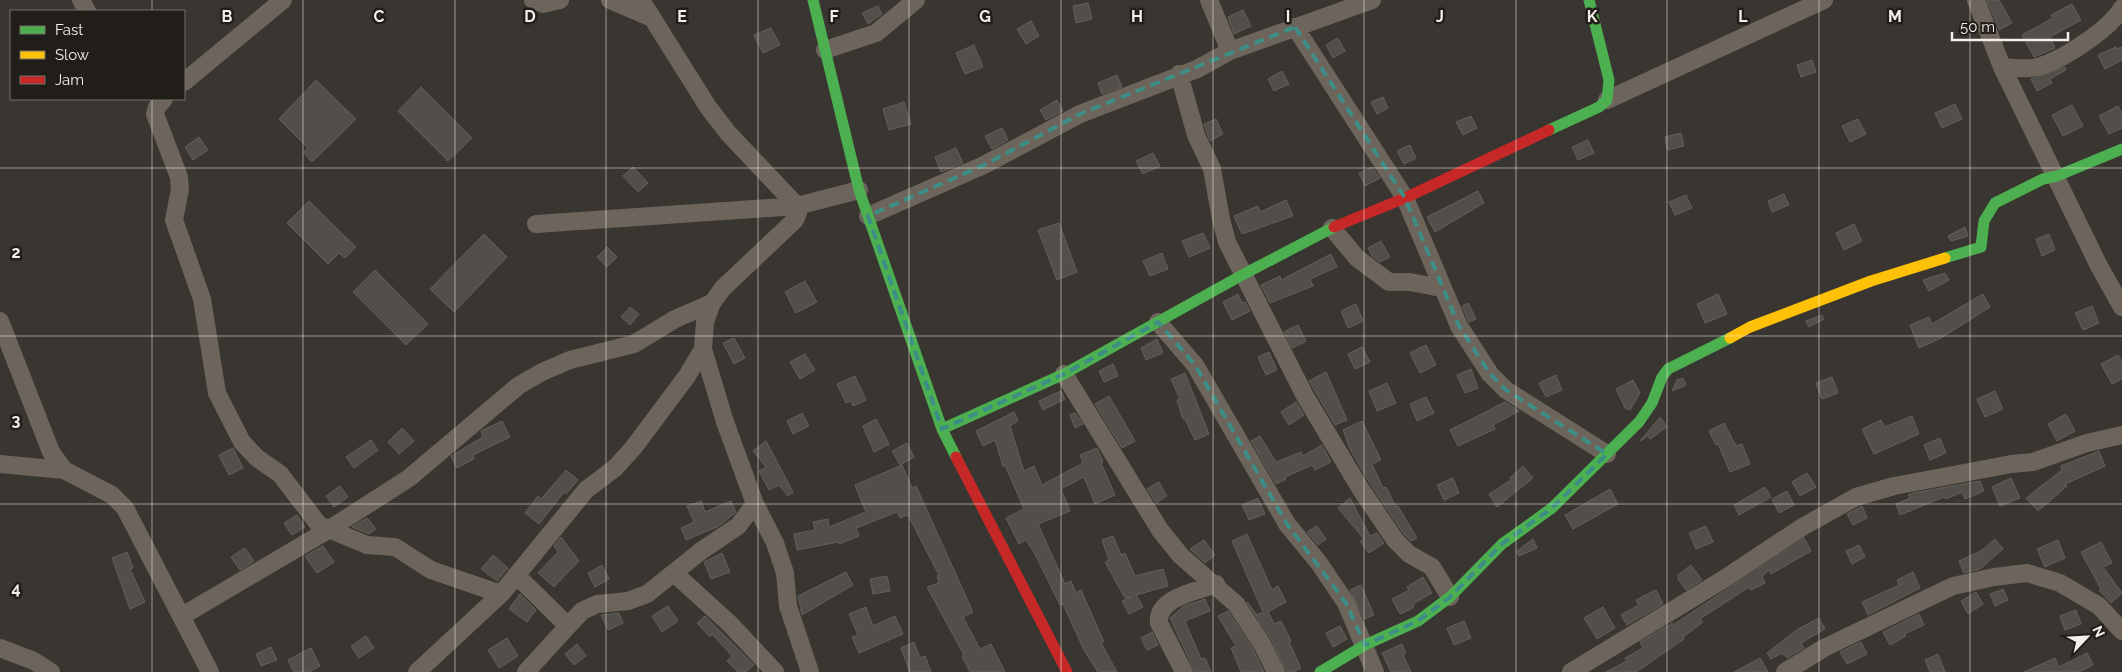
<svg xmlns="http://www.w3.org/2000/svg" width="2122" height="672" font-family="Raleway,sans-serif">
<style>
.building{fill:#524f4a;stroke:#635f5b}
.lines{fill:none;stroke-linecap:round;stroke-linejoin:round}
.street{stroke:#6d655b;stroke-width:18}
.fast{stroke:#4caf50;stroke-width:11}
.slow{stroke:#ffc107;stroke-width:11}
.jam{stroke:#c62828;stroke-width:11}
.marked{fill:none;stroke:#3d8e86;stroke-width:4;stroke-dasharray:10 6;stroke-linejoin:round}
.grid{fill:none;stroke:#f3eee7;stroke-width:1;stroke-opacity:0.55}
.grid-label{font-size:16px;text-anchor:middle;font-weight:bold;fill:#f3eee7;stroke:#211e19;stroke-width:5;stroke-linejoin:round;paint-order:stroke}
</style>
<rect width="100%" height="100%" fill="#393530"/>
<path class="building" d="M1987 0H1999L2012 23 1999 30Z
M1088 3 1092 19 1076 23 1073 6Z
M2072 4 2081 20 2050 37 2055 48 2034 57 2022 35 2053 18 2051 15Z
M878 6 882 14 868 24 862 13Z
M1243 10 1251 26 1234 34 1228 17Z
M1031 21 1039 36 1026 44 1017 29Z
M771 28 780 45 763 53 754 35Z
M1338 38 1345 51 1333 58 1326 45Z
M974 45 983 67 965 74 956 53Z
M2116 47 2117 49 2122 47V60L2105 69 2098 55Z
M1812 60 1816 72 1801 77 1797 65Z
M2065 67 2066 70 2050 79 2052 83 2037 91 2031 79Z
M1282 71 1289 84 1274 91 1268 79Z
M1117 75 1122 87 1102 94 1098 83Z
M316 80 356 119 312 162 303 152 308 148 279 119Z
M421 87 472 138 448 161 398 111Z
M1383 97 1388 108 1377 114 1371 102Z
M1057 100 1063 111 1046 120 1040 110Z
M904 102 911 124 889 130 883 109Z
M1955 104 1962 119 1942 128 1935 113Z
M2072 105 2083 126 2063 136 2052 115Z
M2118 106 2122 114V128L2109 134 2099 116Z
M1471 116 1477 128 1463 135 1456 122Z
M1216 119 1223 134 1210 141 1204 124Z
M1858 119 1866 134 1850 142 1842 126Z
M1002 128 1008 140 992 149 985 136Z
M1681 133 1684 146 1667 150 1665 137Z
M199 137 208 150 193 160 185 147Z
M1588 140 1594 153 1578 160 1572 147Z
M1410 145 1416 158 1404 164 1397 151Z
M956 148 963 163 941 172 935 157Z
M1153 153 1160 166 1143 174 1136 161Z
M633 167 648 183 638 192 623 176Z
M1372 167 1380 178 1365 186 1359 173Z
M1478 191 1484 203 1435 232 1427 217Z
M1784 194 1789 205 1772 212 1768 201Z
M1686 195 1692 208 1675 215 1669 202Z
M1286 200 1293 216 1242 234 1234 216 1258 206 1260 212Z
M309 201 356 247 345 258 339 253 328 264 287 223Z
M1059 223 1077 272 1057 280 1038 230Z
M1854 224 1862 241 1844 250 1836 233Z
M1965 227 1968 236 1951 241 1948 236Z
M1203 233 1210 248 1189 257 1182 241Z
M484 234 507 257 454 312 430 289Z
M2049 234 2055 250 2042 256 2036 239Z
M1381 241 1390 257 1380 262 1372 256 1368 248Z
M607 247 617 257 607 267 597 257Z
M1162 253 1168 269 1150 276 1143 261Z
M1331 254 1337 267 1310 279 1313 286 1270 303 1261 285 1280 276 1281 280Z
M375 270 428 324 406 345 353 292Z
M1945 273 1949 280 1929 291 1923 280Z
M805 281 817 302 796 313 785 292Z
M1238 294 1242 303 1245 302 1250 311 1232 320 1223 302Z
M1718 294 1727 314 1705 323 1697 304Z
M1983 294 1990 307 1941 338 1919 348 1910 325 1929 317 1932 324Z
M1468 303 1476 319 1469 322 1462 306Z
M1356 304 1363 321 1348 328 1341 311Z
M2092 306 2099 323 2083 330 2075 313Z
M630 307 639 314 630 325 621 317Z
M1822 315 1824 319 1809 327 1806 321Z
M1298 325 1306 341 1292 348 1284 332Z
M734 338 745 358 734 364 723 343Z
M1157 339 1163 353 1146 360 1141 348Z
M1426 345 1436 365 1420 373 1410 353Z
M1362 347 1370 362 1355 369 1348 354Z
M1269 352 1277 370 1266 375 1258 357Z
M805 354 815 370 800 379 790 362Z
M2118 355 2122 363V379L2112 384 2101 364Z
M1113 364 1118 376 1104 382 1099 371Z
M1471 369 1478 388 1465 393 1457 375Z
M1326 372 1347 420 1335 425 1309 381Z
M1185 373 1209 434 1195 440 1185 419H1183L1177 400 1180 399 1171 379Z
M1556 375 1562 390 1546 397 1539 383Z
M855 376 866 400 853 406 851 401 846 403 837 384Z
M1832 377 1838 393 1822 399 1816 383Z
M1683 378 1686 385 1672 391 1677 380Z
M1633 380 1640 393 1630 410 1625 408 1616 389Z
M1387 383 1396 403 1377 411 1369 391Z
M1061 391 1065 399 1043 410 1039 401Z
M1995 391 2003 409 1985 417 1977 399Z
M1109 396 1135 441 1122 448 1095 404Z
M1426 397 1434 413 1417 421 1410 404Z
M1296 402 1304 415 1289 425 1281 412Z
M1505 402 1519 411 1493 425 1495 429 1458 446 1450 430Z
M1014 412 1018 421 1010 426 1024 471 1034 466 1042 485 1083 463 1080 455 1097 448 1103 462 1101 463 1115 495 1095 504 1084 477 1061 489 1070 511 1038 524 1065 584 1071 581 1076 593 1081 590 1104 642 1101 643 1117 672H1098L1084 650 1063 604 1060 605 1035 554 1026 540 1019 544 1006 518 1024 509 1005 465 1003 466 995 440 983 446 976 431Z
M802 413 809 426 793 434 787 421Z
M1075 413 1083 424 1075 428 1070 415Z
M2066 414 2075 431 2057 441 2048 424Z
M1912 416 1919 434 1874 454 1862 429 1881 420 1885 427Z
M1660 417 1667 427 1650 439 1648 436 1640 441Z
M876 419 889 444 874 452 863 426Z
M502 421 510 437 473 455 474 459 457 468 451 456 483 437 481 431Z
M1362 421 1381 460 1372 464 1383 488 1386 487 1396 507 1398 506 1417 538 1411 541 1403 533 1369 482 1350 449 1343 430Z
M1724 423 1736 446 1742 444 1750 464 1730 472 1718 444 1716 445 1709 431Z
M402 428 414 441 399 454 388 442Z
M1260 436 1276 462 1301 452 1303 456 1322 445 1331 462 1315 470 1312 465 1285 477 1286 479 1276 484 1251 441Z
M1940 438 1946 453 1930 460 1924 445Z
M371 440 378 450 354 468 346 457Z
M766 441 793 492 788 496 779 485 769 490 759 471 766 467 753 451Z
M907 443 914 457 900 465 892 451Z
M233 448 243 468 229 475 219 455Z
M2099 451 2105 466 2065 484 2067 486 2038 511 2026 498 2062 470 2061 466Z
M902 465 912 488 916 486 973 612 963 617 980 649 991 644 1005 672H970L962 656 964 655 927 587 939 583 937 576 939 575 908 515 900 518 897 512 856 528 859 536 839 544 838 542 797 550 794 534 815 530 813 522 828 519 829 527 866 512 855 485Z
M1523 466 1533 478 1497 507 1489 494 1511 480 1510 478Z
M566 470 578 480 566 494 564 492 539 524 525 513 538 496 541 499Z
M1807 473 1816 487 1800 496 1792 482Z
M1453 478 1459 493 1444 500 1437 485Z
M2011 478 2020 498 2000 506 1992 487Z
M1980 481 1984 491 1965 499 1962 492 1946 499 1944 497 1900 515 1896 504 1910 498 1908 495 1913 493Z
M1159 482 1167 496 1156 503 1147 489Z
M340 486 348 497 334 507 326 496Z
M1765 487 1771 497 1739 515 1734 505Z
M1610 489 1618 504 1573 529 1565 515Z
M1787 491 1794 505 1779 513 1772 499Z
M1258 498 1265 514 1249 520 1242 505Z
M1350 498 1370 536 1377 533 1384 543 1369 553 1360 541 1364 539 1338 508Z
M701 501 705 512 731 501 736 512 719 526 686 540 681 528 694 522 687 506Z
M1862 506 1867 518 1853 525 1847 514Z
M297 515 305 527 292 535 284 523Z
M367 518 376 529 369 534 352 527Z
M1317 526 1326 539 1318 545 1307 532Z
M1706 526 1713 542 1696 549 1689 533Z
M1247 534 1272 590 1278 586 1286 602 1268 612 1274 624 1281 621 1291 641 1289 642 1301 668 1293 672H1287L1271 639 1247 602 1257 615 1263 612 1232 541Z
M1113 536 1121 555 1125 553 1135 576 1163 569 1168 586 1136 595 1143 607 1129 614 1122 601 1131 597 1125 598 1105 562 1109 560 1102 540Z
M561 537 579 561 554 587 538 573 558 552 554 546Z
M1804 538 1811 551 1771 574 1769 570 1762 576 1765 583 1751 590 1749 587 1700 619 1703 622 1683 637 1684 639 1648 664 1636 672H1606L1627 661 1625 658 1643 648 1640 642 1672 623 1673 625Z
M1533 539 1537 548 1519 556 1517 551Z
M1995 539 2003 549 1980 569 1964 573 1959 561 1981 551Z
M1204 540 1215 555 1205 563 1190 549Z
M2058 540 2065 558 2045 567 2037 549Z
M2101 542 2112 563 2103 567 2122 593 2111 603 2099 590 2101 589 2081 552Z
M1859 545 1865 557 1852 564 1846 551Z
M323 546 334 562 317 573 305 556Z
M245 548 254 561 240 570 231 557Z
M127 552 133 568 130 569 145 602 130 609 112 558Z
M722 553 730 572 711 579 704 562Z
M493 555 508 568 497 581 481 569Z
M602 565 609 579 595 587 588 573Z
M1691 565 1702 580 1686 590 1678 579V575Z
M846 572 853 585 802 615 798 596Z
M1913 572 1920 588 1868 615 1862 602 1899 585 1897 580Z
M887 576 890 591 873 594 870 579Z
M1423 577 1432 593 1413 604 1414 606 1411 609 1400 614 1392 599 1409 590 1407 587Z
M1361 585 1374 615 1364 619 1350 590Z
M2003 589 2008 600 1995 606 1990 594Z
M1656 590 1663 604 1627 625 1621 615 1639 605 1636 600Z
M1976 592 1983 604 1968 614 1961 601Z
M520 594 536 610 527 622 509 609Z
M1205 599 1210 611 1185 621 1201 659 1205 658 1211 672H1195L1170 618 1184 606Z
M668 606 678 621 662 632 652 616Z
M866 607 873 626 895 616 903 634 859 653 852 637 858 635 849 614Z
M1603 607 1615 628 1597 639 1584 618Z
M2076 610 2081 624 2065 630 2060 616Z
M1228 611 1253 649 1264 672H1241L1231 648 1236 646 1218 616Z
M619 613 623 623 608 630 601 615Z
M1919 614 1924 625 1904 634 1906 636 1890 645 1883 632Z
M705 616 754 665 746 672H738L727 661 732 656 712 634 710 637 697 623Z
M1819 618 1825 629 1801 643 1804 648 1787 658 1782 653 1771 659 1767 653 1798 629Z
M1464 621 1471 638 1454 645 1447 628Z
M1340 626 1347 639 1333 647 1326 633Z
M1152 632 1158 645 1147 650 1141 638Z
M366 636 374 648 359 658 351 646Z
M507 638 518 656 499 668 488 650Z
M914 642 920 658 925 656 931 672H910L901 648Z
M1861 642 1867 654 1847 664 1840 652Z
M577 644 586 656 574 665 565 654Z
M1402 644 1406 653 1403 655 1411 672H1391L1382 653Z
M271 647 277 660 261 666 256 654Z
M311 648 320 666 309 672H294L288 660Z
M2087 653 2093 665 2079 672H2024L2055 658 2059 667Z
M1938 654 1945 672H1930L1925 660Z
M1760 658 1768 672H1734Z"/>
<g class="lines">
<path class="street" d="M81 0 87 11
M533 0 543 4 560 0
M610 0 652 18
M641 0 708 107 728 133 797 206 798 213 795 220 723 288 712 303 705 322 703 349 725 422 755 504 775 543 785 573 788 606 810 672
M1209 0 1230 51
M1976 0 2002 67 2099 266 2122 307
M1295 27 1405 198 1459 326 1490 374 1506 390 1607 454
M825 50 876 33 916 0
M2002 67C2012 67 2027 70 2037 67 2061 61 2109 30 2122 8
M1179 74 1196 135 1212 169 1221 219 1227 242 1305 396 1360 488 1395 540 1409 554 1432 567 1450 597
M184 82 283 0
M164 99 157 107 155 114 179 177 180 189 174 220 202 299 217 393 242 442 257 458 280 474 319 525 367 545 395 547 431 570 501 594
M1607 100 1824 0
M868 216 984 165 1080 114 1197 69 1230 51 1372 0
M536 224 797 206 859 190
M1332 228 1357 258 1389 282H1410L1441 288
M0 321 51 452 64 470 112 495 125 508 210 672
M1158 322 1195 365 1287 524 1319 563 1346 603 1375 672
M1064 374 1160 530 1181 556 1236 604 1262 644 1276 672
M0 464 64 470
M674 573 730 624 775 672
M516 575 568 626 582 611 597 604 628 601 647 594 701 551 738 526 755 504
M182 616 328 530 409 478 518 386 542 372 570 360 634 344 675 319 712 303
M0 648 34 661 51 672
M417 672 501 594 586 490 615 468 634 447 687 376 703 349
M526 672 568 626
M1184 672 1159 623C1156 598 1197 591 1216 584
M1571 672 1724 579 1804 526 1856 497 1894 486 1948 476 2011 464 2033 462 2087 443 2122 435
M1785 672 1824 648 1953 586 1994 577 2027 573 2060 583 2099 606 2122 631"/>
<path class="fast" d="M813 0 859 190 942 429 956 457
M1549 130 1599 107 1607 100 1609 80 1589 0
M1945 258 1981 247 1984 221 1995 203 2043 179 2057 176 2122 149
M942 429 1064 374 1244 274 1334 227
M1320 672 1365 645 1418 621 1450 597 1502 544 1552 508 1639 422 1652 403 1662 377 1668 369 1730 338"/>
<path class="slow" d="M1730 338 1750 327 1871 281 1945 258"/>
<path class="jam" d="M1334 227 1405 198 1549 130
M956 457 1067 672"/>
</g>
<path class="marked" d="M1295 27 1405 198 1459 326 1490 374 1506 390 1607 454 1552 508 1502 544 1450 597 1418 621 1365 645 1346 603 1287 524 1195 365 1158 322 1064 374 942 429 868 216 984 165 1080 114Z"/>
<path class="grid" d="M152 0V11M303 0V672M455 0V672M606 0V672M758 0V672M909 0V672M1061 0V672M1213 0V672M1364 0V672M1516 0V672M1667 0V672M1819 0V672M1970 0V672M152 99V672M0 168H2122M0 336H2122M0 504H2122"/>
<g class="grid-label">
<text x="227" y="22">B</text>
<text x="379" y="22">C</text>
<text x="530" y="22">D</text>
<text x="682" y="22">E</text>
<text x="834" y="22">F</text>
<text x="985" y="22">G</text>
<text x="1137" y="22">H</text>
<text x="1288" y="22">I</text>
<text x="1440" y="22">J</text>
<text x="1592" y="22">K</text>
<text x="1743" y="22">L</text>
<text x="1895" y="22">M</text>
<text x="16" y="258">2</text>
<text x="16" y="426">3</text>
<text x="16" y="594">4</text>
</g>
<rect x="10" y="10" width="175" height="90" fill="#211e19" stroke="#75716b"/>
<rect x="20" y="26" width="25" height="8" fill="#4caf50" stroke="#75716b"/>
<text x="55" y="35" font-size="15" fill="#f3eee7">Fast</text>
<rect x="20" y="51" width="25" height="8" fill="#ffc107" stroke="#75716b"/>
<text x="55" y="60" font-size="15" fill="#f3eee7">Slow</text>
<rect x="20" y="76" width="25" height="8" fill="#c62828" stroke="#75716b"/>
<text x="55" y="85" font-size="15" fill="#f3eee7">Jam</text>
<g transform="translate(2087 637) rotate(65)" stroke="#211e19" stroke-width="4" paint-order="stroke">
<path d="M0-4L9 19L0 12L-9 19Z" fill="#f3eee7"/>
<text y="-8" font-size="14" font-weight="bold" text-anchor="middle" fill="#f3eee7">N</text>
</g>
<path d="M1952 32v8h116v-8" fill="none" stroke="#f3eee7" stroke-width="2.5"/>
<text x="1960" y="32" font-size="15" fill="#f3eee7" stroke="#211e19" stroke-width="4" paint-order="stroke">50 m</text>
</svg>
